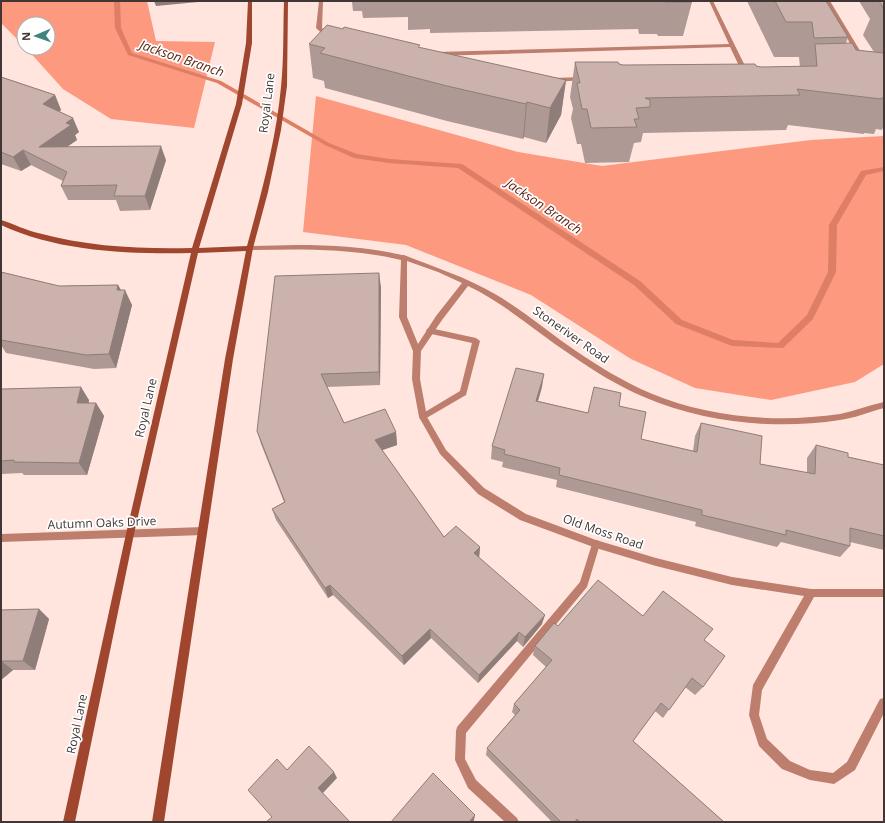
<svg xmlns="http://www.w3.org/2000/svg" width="885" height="823" font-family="'Open Sans',sans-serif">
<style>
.forest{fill:#fc997e}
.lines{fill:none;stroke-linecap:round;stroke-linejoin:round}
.stream{fill:#de7e64;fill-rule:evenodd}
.lane{fill:#bd7e6d;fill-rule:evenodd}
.street{fill:#bd7e6d;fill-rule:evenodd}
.secondary{fill:#a0462e;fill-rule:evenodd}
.wall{fill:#af9994}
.shaded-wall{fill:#8e7d78}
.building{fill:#cbb2ac;stroke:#8e7d78}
.labels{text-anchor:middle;stroke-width:3.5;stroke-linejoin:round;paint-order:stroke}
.street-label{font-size:12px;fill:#403633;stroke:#fff}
.water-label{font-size:13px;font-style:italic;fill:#622514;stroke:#fff}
</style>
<rect width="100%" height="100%" fill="#ffe5de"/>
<path class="forest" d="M1 1H147L156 41 215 42 194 128 111 119 63 89 26 48H48V24H24V46L1 23Z
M316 96 518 152 602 166 811 140 884 136V364L855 382 771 400 695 388 631 359 531 295 406 245 303 232Z"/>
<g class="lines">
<path class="stream" d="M114 1H120L121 28 132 53 221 81 329 143 357 154 389 159 462 164 640 281 682 320 733 340 778 343 807 315 828 272 829 225 861 171 884 167V171L866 175 837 225 836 272 813 319 783 348 732 346 676 324 634 285 458 168 389 163 354 158 325 145 217 83 128 55 115 28Z"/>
<path class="lane" d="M319 1H323L322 28 332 37V39H328L316 28Z
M709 1H713L748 72 747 73 742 72 730 47 436 56 433 54 436 52 729 44Z
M826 1H830L865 59 864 60 859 59Z
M583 77 586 79 585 80 553 82 550 80 553 78Z
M430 328 476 338 480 341 466 395 423 420 420 419 419 417 420 415 460 391 472 343 427 333 426 331 427 329Z
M596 540 599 541 600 544 587 587 466 733 465 759 476 780 517 818 519 822H505L468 788 455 760 456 731 457 727 580 582 592 544 593 541Z"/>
<path class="street" d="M296 245C332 245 367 247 402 255H404C434 267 466 277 495 294 524 311 549 333 576 351 600 367 624 382 650 393 709 418 778 423 840 414 855 411 869 405 884 402V408C869 412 855 418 840 420 775 430 705 423 644 397 618 386 594 371 571 355 536 332 506 304 468 286L442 320 421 351 420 379 427 417 446 450 484 488 526 514 596 540 656 558 732 577 811 589H884V597H814L762 690 759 715 767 739 790 761 810 770 833 773 847 762 880 699 884 698V713L855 770 834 784 810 780 782 769 759 746 749 715 753 685 804 596 732 585 656 566 596 548 520 520 478 494 440 454 419 417 412 379 413 351 399 317 401 260C351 248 301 249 250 250L247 248 250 246ZM407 261 438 272 462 283 436 316 418 344 407 317Z
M203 527 206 528 207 531 206 534 203 535 1 542V534Z"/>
<path class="secondary" d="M248 1H252V43L242 104 199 248 247 246C261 194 276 141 281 87 284 59 283 29 284 1H288L287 86 281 130 268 192 253 248 233 359 164 822H152L225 359 246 251 198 253 134 534 75 822H63L126 534 191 253C128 254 59 252 1 225V220C14 224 25 230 38 233 89 247 141 249 192 248L236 104 246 43Z"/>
</g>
<path class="wall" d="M349 1H691L692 2 683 36H658L657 34H639L638 29 430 33V29L408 30V17L363 18 362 11H353L352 2H349Z
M747 1H826L848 37 846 43 856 50 874 52 863 35 870 19 859 1H884V125L882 130 876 129 874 134 864 133V134L788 125 786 130 643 133 641 142 634 143 629 162 585 163 581 144H577L571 118 573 109 570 97 575 62 619 64 623 65 756 66 761 67H800L799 57H774Z
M309 44 420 48 566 80 561 115 546 143 524 137 523 139 447 121 325 88 324 81 313 78Z
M1 74 2 77 55 95 61 110 59 112 79 132 75 135 77 140 67 147 166 160 150 210 120 211 116 200H68L61 186 63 181 31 165 21 171 1 164Z
M1 272 59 286 118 285 121 290 132 305 116 368 94 369 6 353 1 345Z
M381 287 380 385 327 387 344 423 396 432 397 445 382 450 444 537 480 547 479 558 542 624 523 647 517 641 478 683 431 638 404 665 333 595 328 598 276 520 272 509 284 502 261 444 257 431Z
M542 387 538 401 588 413 619 406 641 439 693 451 695 436 701 423 760 464 807 473V458L816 445 848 457 884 465V550L850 542V546L840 557 781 542 777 547 695 526 696 522 556 487 557 480 502 467 503 462 491 459 492 446Z
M1 389 89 400V403H96L104 416 87 475H24L22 473 1 474Z
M39 609 49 619 35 670H13L1 680V610Z
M643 616 704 640 703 687 695 695 685 687 663 718 655 711 633 741 724 822H552L486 755 487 748 515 715 512 712 514 704 546 667 533 655 535 646 558 626Z"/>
<path class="shaded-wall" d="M154 1H198V2L156 6Z
M566 80 561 115 546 143 550 108Z
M55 95 61 110 49 119 43 104Z
M527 102 524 137 523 139 526 104Z
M73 118 79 132 75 135 77 140 46 161 39 147 66 123Z
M161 146 166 160 150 210 145 196Z
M23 150 31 165 21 171 13 157Z
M379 273 381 287 380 385 379 372Z
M118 285 124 296 125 290 132 305 116 368 109 354 117 290Z
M544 374 542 387 534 414 536 401Z
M81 387 89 400 85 416 77 403Z
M96 403 104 416 87 475 79 463Z
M396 432 397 445 377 452 375 440Z
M480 547 479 558 474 553Z
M330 585 333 595 328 598 325 588Z
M39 609 49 619 35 670 23 661Z
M545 615 542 624 523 647 525 637Z
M430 629 431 638 404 665 402 656Z
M519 632 517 641 478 683 479 675Z
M1 661 13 670 1 680Z
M334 772 337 778 322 794 318 788Z
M475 815 474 820 473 822H469Z"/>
<path class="building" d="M665 1H691L692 2H665Z
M775 1H826L848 37 814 38 812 22H786Z
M879 1H884V9Z
M327 25 343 29 344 27 420 45 418 47 566 80 550 108 527 102 526 104 447 86 320 53 325 48 309 44Z
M852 43 856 50 884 53V98H881V99L797 89 800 95 645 98 650 100V107L636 108 639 119H634L637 127 591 128 587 109H582L577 83H580L575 62H618L619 64 623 65 755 64 756 66 761 67 817 66 815 44Z
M1 77 55 95 43 104 73 118 66 123 71 125 39 147 161 146 145 196H114L117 185 61 186 67 172 23 150 13 157 1 152Z
M1 272 59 286 118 285 117 290H125L109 354 86 355 1 340Z
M379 273V372L321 374 344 423 385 409 396 432 375 440 444 537 456 526 480 547 474 553 545 615 525 637 519 632 479 675 430 629 402 656 330 585 325 588 272 509 285 502 257 431 275 276Z
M516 368 544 374 536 401 588 413 594 387 621 393 619 406 646 412 641 439 697 452 701 423 762 436 760 464 815 474 816 445 848 453V457L884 465V536L850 528V546L786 530V535L702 515V510L559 475 560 468 504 454 505 450 492 446Z
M81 387 77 403H96L79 463 14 462V460L1 461V389Z
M598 580 643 616 663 591 713 629 704 640 725 656 703 687 692 678 669 710 661 703 633 741 724 822H580L577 819 575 822H561L487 748 520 710 514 704 552 660 535 646 554 623 558 626Z
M39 609 23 661H1V610Z
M309 746 334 772 318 788 350 822H266L272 817 248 790 277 759 287 770Z
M433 773 475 815 469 822H391Z"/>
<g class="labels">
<g class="street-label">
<text transform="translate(267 103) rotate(-83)" y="4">Royal Lane</text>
<text transform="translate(571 335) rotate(35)" y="4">Stoneriver Road</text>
<text transform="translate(146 408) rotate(-77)" y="4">Royal Lane</text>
<text transform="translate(102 523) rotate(-2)" y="4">Autumn Oaks Drive</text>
<text transform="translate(603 532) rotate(19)" y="4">Old Moss Road</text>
<text transform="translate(77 724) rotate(-78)" y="4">Royal Lane</text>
</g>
<g class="water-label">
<text transform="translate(182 58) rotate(19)" y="5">Jackson Branch</text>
<text transform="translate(544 206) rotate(34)" y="5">Jackson Branch</text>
</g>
</g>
<rect width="885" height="823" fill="none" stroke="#403633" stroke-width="4"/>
<g transform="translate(36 36) rotate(268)"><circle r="19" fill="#ffffff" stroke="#b3afad"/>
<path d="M0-3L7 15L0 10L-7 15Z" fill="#3f857e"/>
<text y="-6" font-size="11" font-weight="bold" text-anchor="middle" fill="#403633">N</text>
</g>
</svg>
